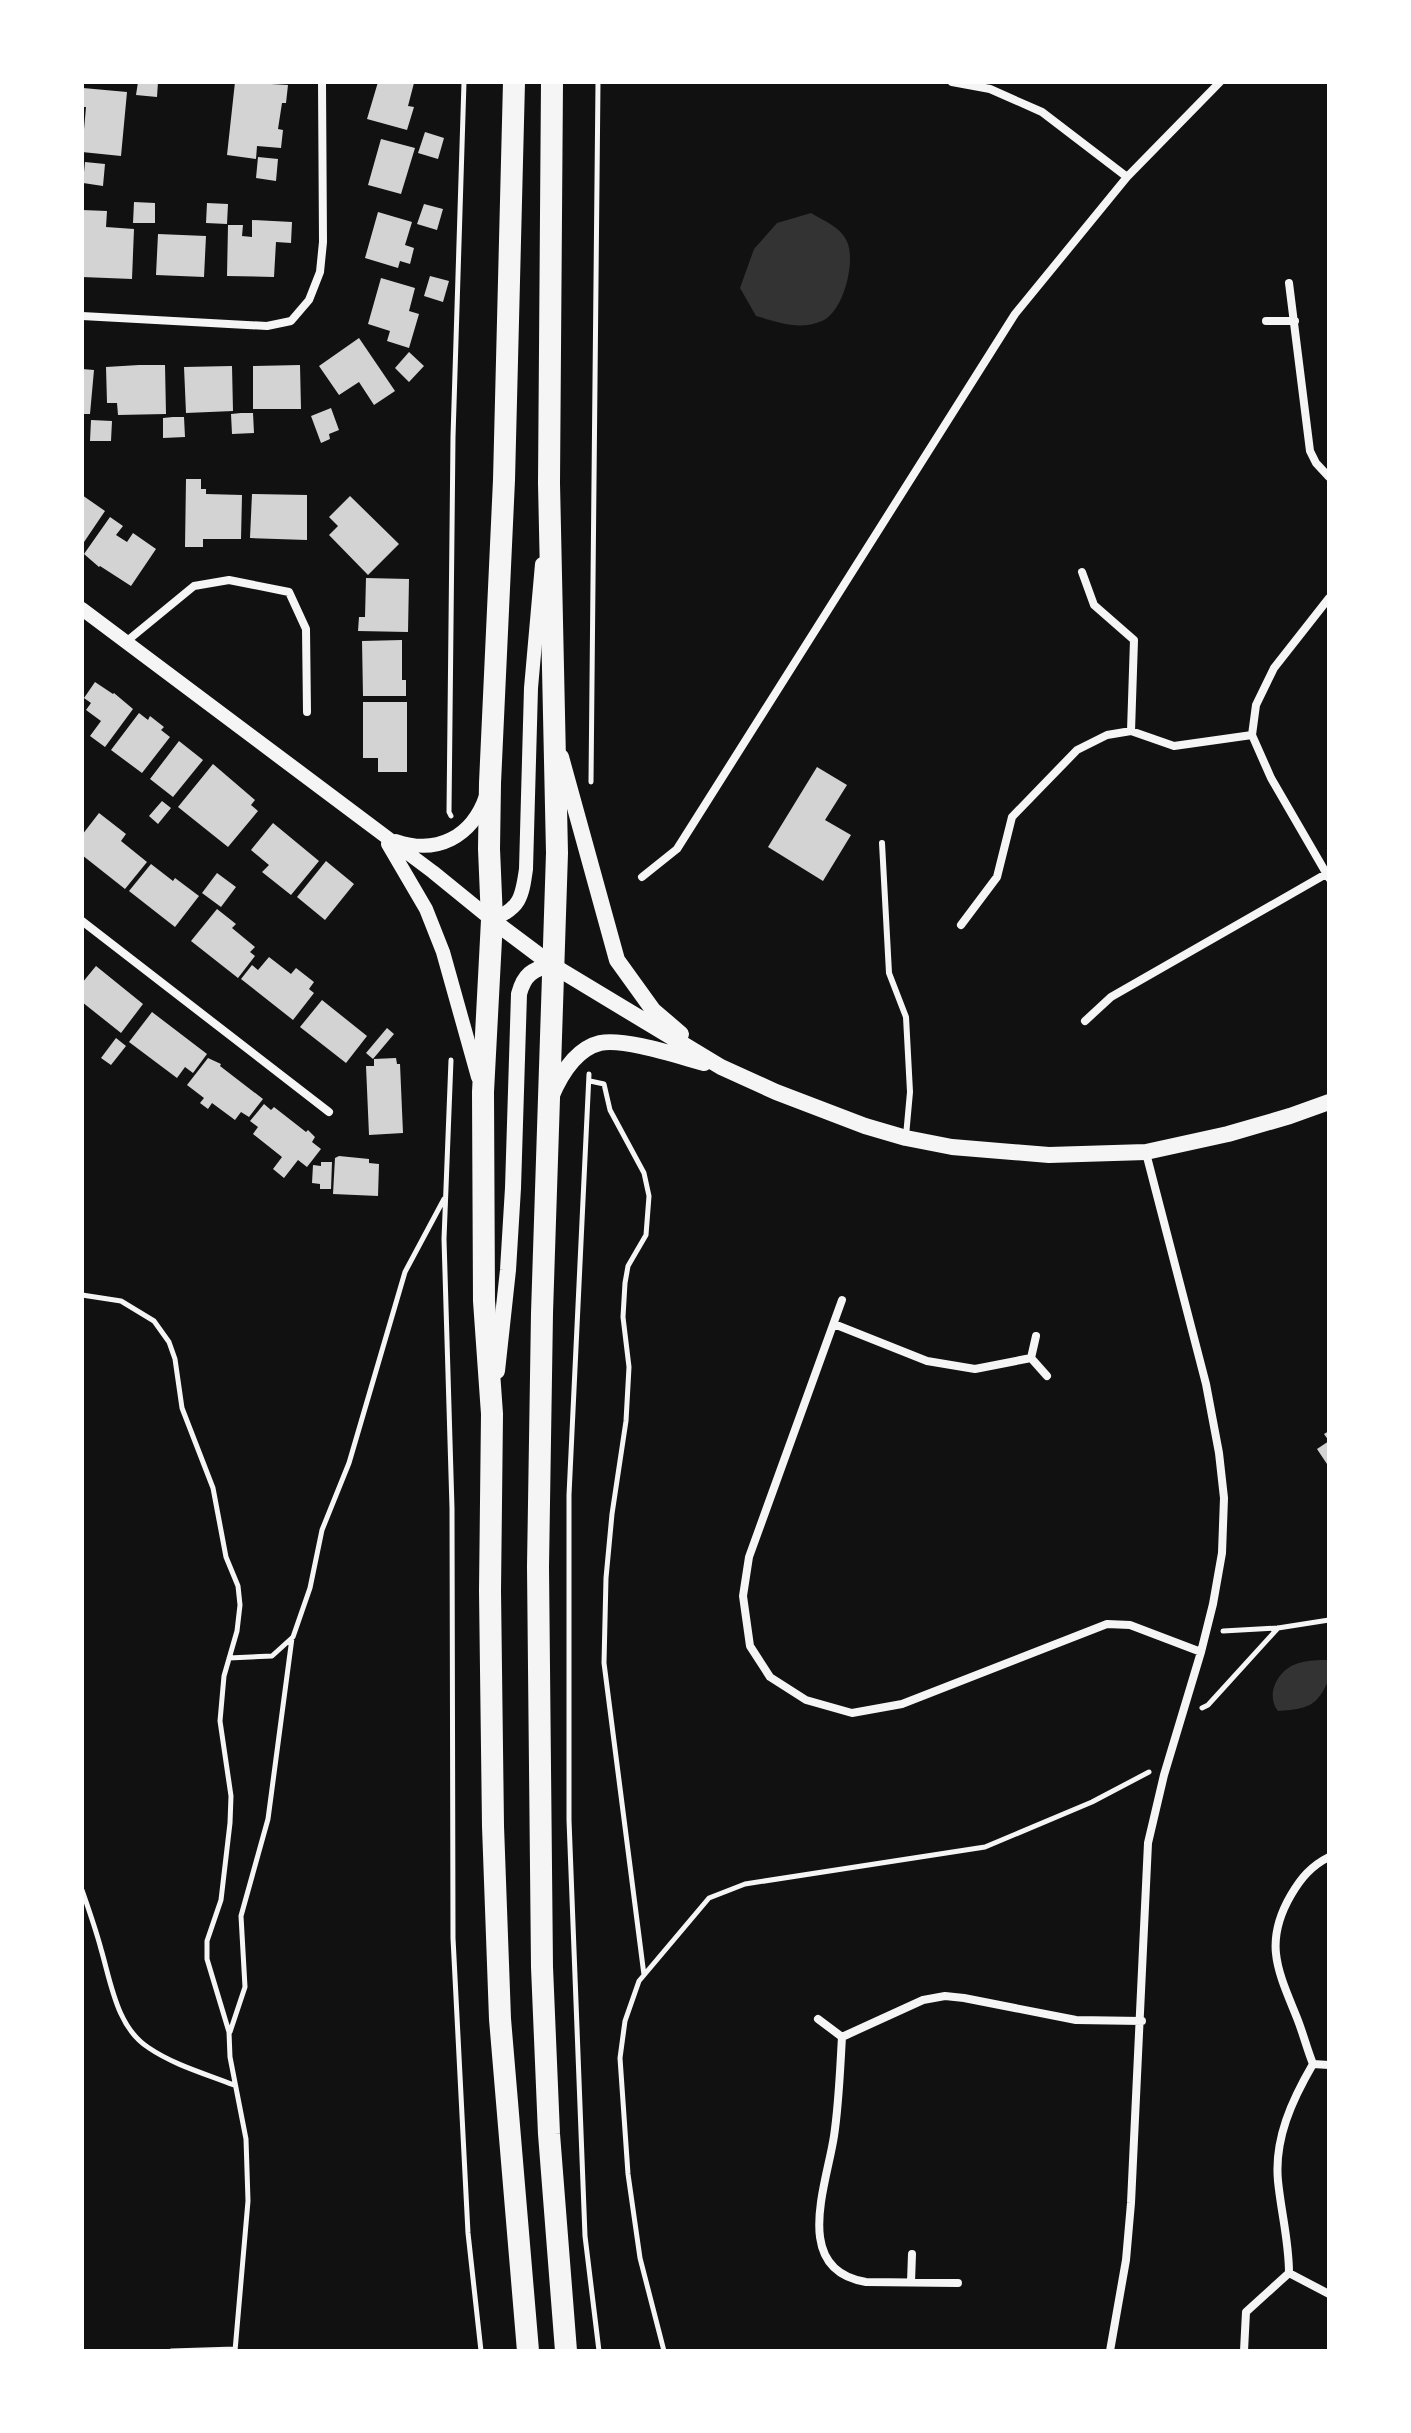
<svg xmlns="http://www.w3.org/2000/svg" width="1411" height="2433" font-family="'Space Grotesk',sans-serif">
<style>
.water{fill:#333}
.building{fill:#d3d3d3}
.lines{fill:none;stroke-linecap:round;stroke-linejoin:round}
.path{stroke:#f5f5f5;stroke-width:5}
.service{stroke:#f5f5f5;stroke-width:6}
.minor{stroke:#f5f5f5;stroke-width:8}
.tertiary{stroke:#f5f5f5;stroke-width:14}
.secondary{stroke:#f5f5f5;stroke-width:16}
.trunk{stroke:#f5f5f5;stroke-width:22}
</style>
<rect width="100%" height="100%" fill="#111"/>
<path class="water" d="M811 213C824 221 843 228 848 244 855 265 843 312 822 321 799 331 778 322 756 316L740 288 754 249 777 223Z
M1329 1660 1327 1668 1329 1678C1318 1707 1307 1709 1278 1711 1265 1695 1278 1670 1296 1664 1306 1660 1319 1660 1329 1660Z"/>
<path class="building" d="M138 82H158L157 97 136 95Z
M235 82 288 85 286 103H282L278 129 283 130 281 148 257 146 256 159 227 155Z
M378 82 414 83 408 106 414 107 407 130 367 119Z
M83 88 127 92 121 156 82 152 86 107H82Z
M425 132 444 138 438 159 418 153Z
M381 139 415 148 401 194 368 185Z
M258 157 278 159 276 181 256 178Z
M85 162 105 164 103 186 83 183Z
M134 202 155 203V223H133Z
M207 203 228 204 227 224 206 223Z
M424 204 443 209 437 230 417 224Z
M82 210 107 211 106 227 134 229 132 279 82 277Z
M378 212 412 222 405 245 414 248 410 264 400 261 398 268 365 258Z
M252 220 292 222 291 243 276 242 274 277 227 276 228 225H243L242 236 252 237Z
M158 234 206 236 204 277 156 275Z
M430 276 449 281 443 302 424 296Z
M381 278 415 288 409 311 419 314 409 348 387 341 390 331 368 324Z
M359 338 395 391 374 405 359 382 339 395 319 366Z
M409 352 424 366 409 382 395 368Z
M139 365H165L166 414 118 415 117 403H107L106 367Z
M300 365 301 409H253V366Z
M232 366 233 411 186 413 184 367Z
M82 369 94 370 90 414H82Z
M331 408 339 430 329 434 330 439 321 443 311 416Z
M241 413H253L254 433 232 434 231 414Z
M173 417H184L185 437 163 438V418Z
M91 420 112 421 111 441H90Z
M186 479H201V489H206V494L242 495 241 539H203V547H185Z
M252 494 307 495V540L250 538Z
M82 495 105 511 82 545Z
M350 496 399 544 368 575 329 535 338 526 329 517Z
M110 517 123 526 116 535 127 542 133 533 156 549 131 586 100 566 99 567 84 554Z
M366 578 409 579 408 632 358 631 359 617H365Z
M402 640V680H406V696H363L362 641Z
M95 682 113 694 114 693 133 709 105 747 90 736 101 721 86 710 91 703 84 698Z
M363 702H407V772H378V758H363Z
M139 713 148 720 150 716 164 727 161 730 170 737 142 773 111 750Z
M179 741 203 760 173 797 150 779Z
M213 764 255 800 251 805 258 811 228 847 178 807Z
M817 767 847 785 825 820 851 835 823 881 768 847Z
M162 801 171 808 158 824 149 816Z
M99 813 126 834 121 841 147 862 125 889 82 855V835Z
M273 823 319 861 291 895 262 872 269 865 251 850Z
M326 861 354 884 325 920 297 897Z
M151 864 173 881 175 878 199 896 175 927 129 891Z
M217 873 236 887 221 907 202 893Z
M217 909 236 924 232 928 255 947 250 952 255 956 238 978 191 941Z
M269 957 291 974 296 968 314 982 309 989 314 993 293 1020 241 979 252 965 258 970Z
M96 966 143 1004 121 1033 82 1002V983Z
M322 1000 367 1036 346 1063 300 1027Z
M152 1012 207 1054 193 1073 185 1067 177 1078 129 1042Z
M387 1028 394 1034 373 1059 366 1053Z
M116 1038 126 1046 111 1065 101 1058Z
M208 1058 221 1064 220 1066 263 1099 249 1117 241 1112 235 1120 212 1103 208 1109 200 1103 204 1098 187 1085Z
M396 1058 397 1064H400L403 1133 369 1135 366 1066H374V1059Z
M264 1104 271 1110 274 1107 306 1132 308 1130 315 1137 312 1142 321 1149 307 1167 298 1160 284 1178 273 1169 282 1157 253 1134 258 1127 250 1121Z
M339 1156 369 1159V1163L379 1164 378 1196 333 1194 335 1158Z
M321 1162H332L331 1189H320V1184L312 1183 313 1165 321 1166Z
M1329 1431V1467L1317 1449 1329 1441 1324 1434Z"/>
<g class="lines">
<path class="path" d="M591 782 598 82
M451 816 449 812 453 437 464 82
M451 1060 444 1239 452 1508 453 1938 468 2233 481 2351
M589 1074 569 1495V1820L585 2236 599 2351
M590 1081 604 1084 610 1110 644 1173 649 1196 646 1235 628 1266 625 1283 623 1317 629 1367 626 1421 612 1514 606 1578 604 1663 644 1975
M82 1295 121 1301 154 1321 169 1342 175 1359 182 1408 213 1488 226 1557 238 1586 240 1605 237 1631 224 1676 220 1721 231 1796 230 1823 221 1900 207 1941V1959L229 2032 230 2057 246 2139 248 2201 235 2351
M1223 1631 1278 1628 1329 1620
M229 1658 272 1656 293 1637 310 1588 322 1530 349 1463 405 1272 444 1199
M1202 1708 1208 1705 1278 1628
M82 1890C89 1910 96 1930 101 1949 111 1983 117 2028 149 2048 174 2065 206 2074 234 2085
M230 2032 245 1987 241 1916 268 1819 292 1638
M171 2351 235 2349
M664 2351 640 2258 628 2174 620 2058 625 2021 639 1981 709 1898 745 1884 985 1847 1092 1802 1149 1772"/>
<path class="service" d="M882 843 889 973 906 1017 910 1092 906 1136"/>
<path class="minor" d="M952 82 990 89 1042 112 1127 177
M1289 283 1310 451 1316 463 1329 477
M82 316 267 326 291 321 309 300 320 272 323 242 322 82
M1266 321H1295
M1082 572 1094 605 1134 640 1131 731
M1329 598 1274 668 1256 705 1252 735 1271 778 1329 878
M127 641 194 586 229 580 289 592 306 629 307 712
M642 877 677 849 1015 314 1127 177 1220 82
M82 921 329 1112
M961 925 997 877 1012 817 1077 750 1107 735 1131 731 1174 746 1252 735
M1085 1021 1111 997 1326 874
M842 1300 749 1557 743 1596 750 1646 770 1677 806 1700 852 1713 902 1704 1107 1624 1130 1625 1201 1652
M834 1324 927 1361 975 1369 1031 1358
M1036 1336 1031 1358 1047 1376
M818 2019 842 2037 923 2000 945 1996 964 1998 1076 2020 1142 2021
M842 2037C840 2070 839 2103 834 2136 827 2184 791 2270 866 2282L958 2283
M1313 2064 1329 2065
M1289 2273 1329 2294
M911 2282 912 2254
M1110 2351 1126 2260 1131 2203 1148 1843 1164 1775 1201 1652 1213 1604 1222 1553 1224 1498 1219 1453 1206 1384 1146 1153
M1244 2351 1246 2312 1289 2273C1289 2241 1281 2212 1278 2181 1274 2139 1292 2100 1313 2064 1307 2049 1303 2033 1297 2018 1278 1971 1263 1943 1291 1895 1301 1878 1311 1866 1329 1857"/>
<path class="tertiary" d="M82 609 433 872 492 920C520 908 522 898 526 869L531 688 542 564
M396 841C437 855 472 837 486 796
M388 844 426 909 443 952 478 1077"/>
<path class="secondary" d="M561 757 617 960 653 1010 681 1034
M492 920 552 965 721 1067 776 1092 865 1126 906 1138 952 1147 1049 1155 1146 1152 1228 1134 1290 1116 1329 1102
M551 1097C560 1076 575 1049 600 1043 625 1038 678 1056 704 1063
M497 1371 508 1270 513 1188 519 994C524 975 532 969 552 965"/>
<path class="trunk" d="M514 82 504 480 490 783 489 849 492 920 483 1092 484 1301 492 1414 490 1591 493 1826 500 2019 528 2351
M552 82 549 483 557 853 542 1313 538 1567 542 1967 549 2134 566 2351"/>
</g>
<rect width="1411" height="2433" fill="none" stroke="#ffffff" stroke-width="168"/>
</svg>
